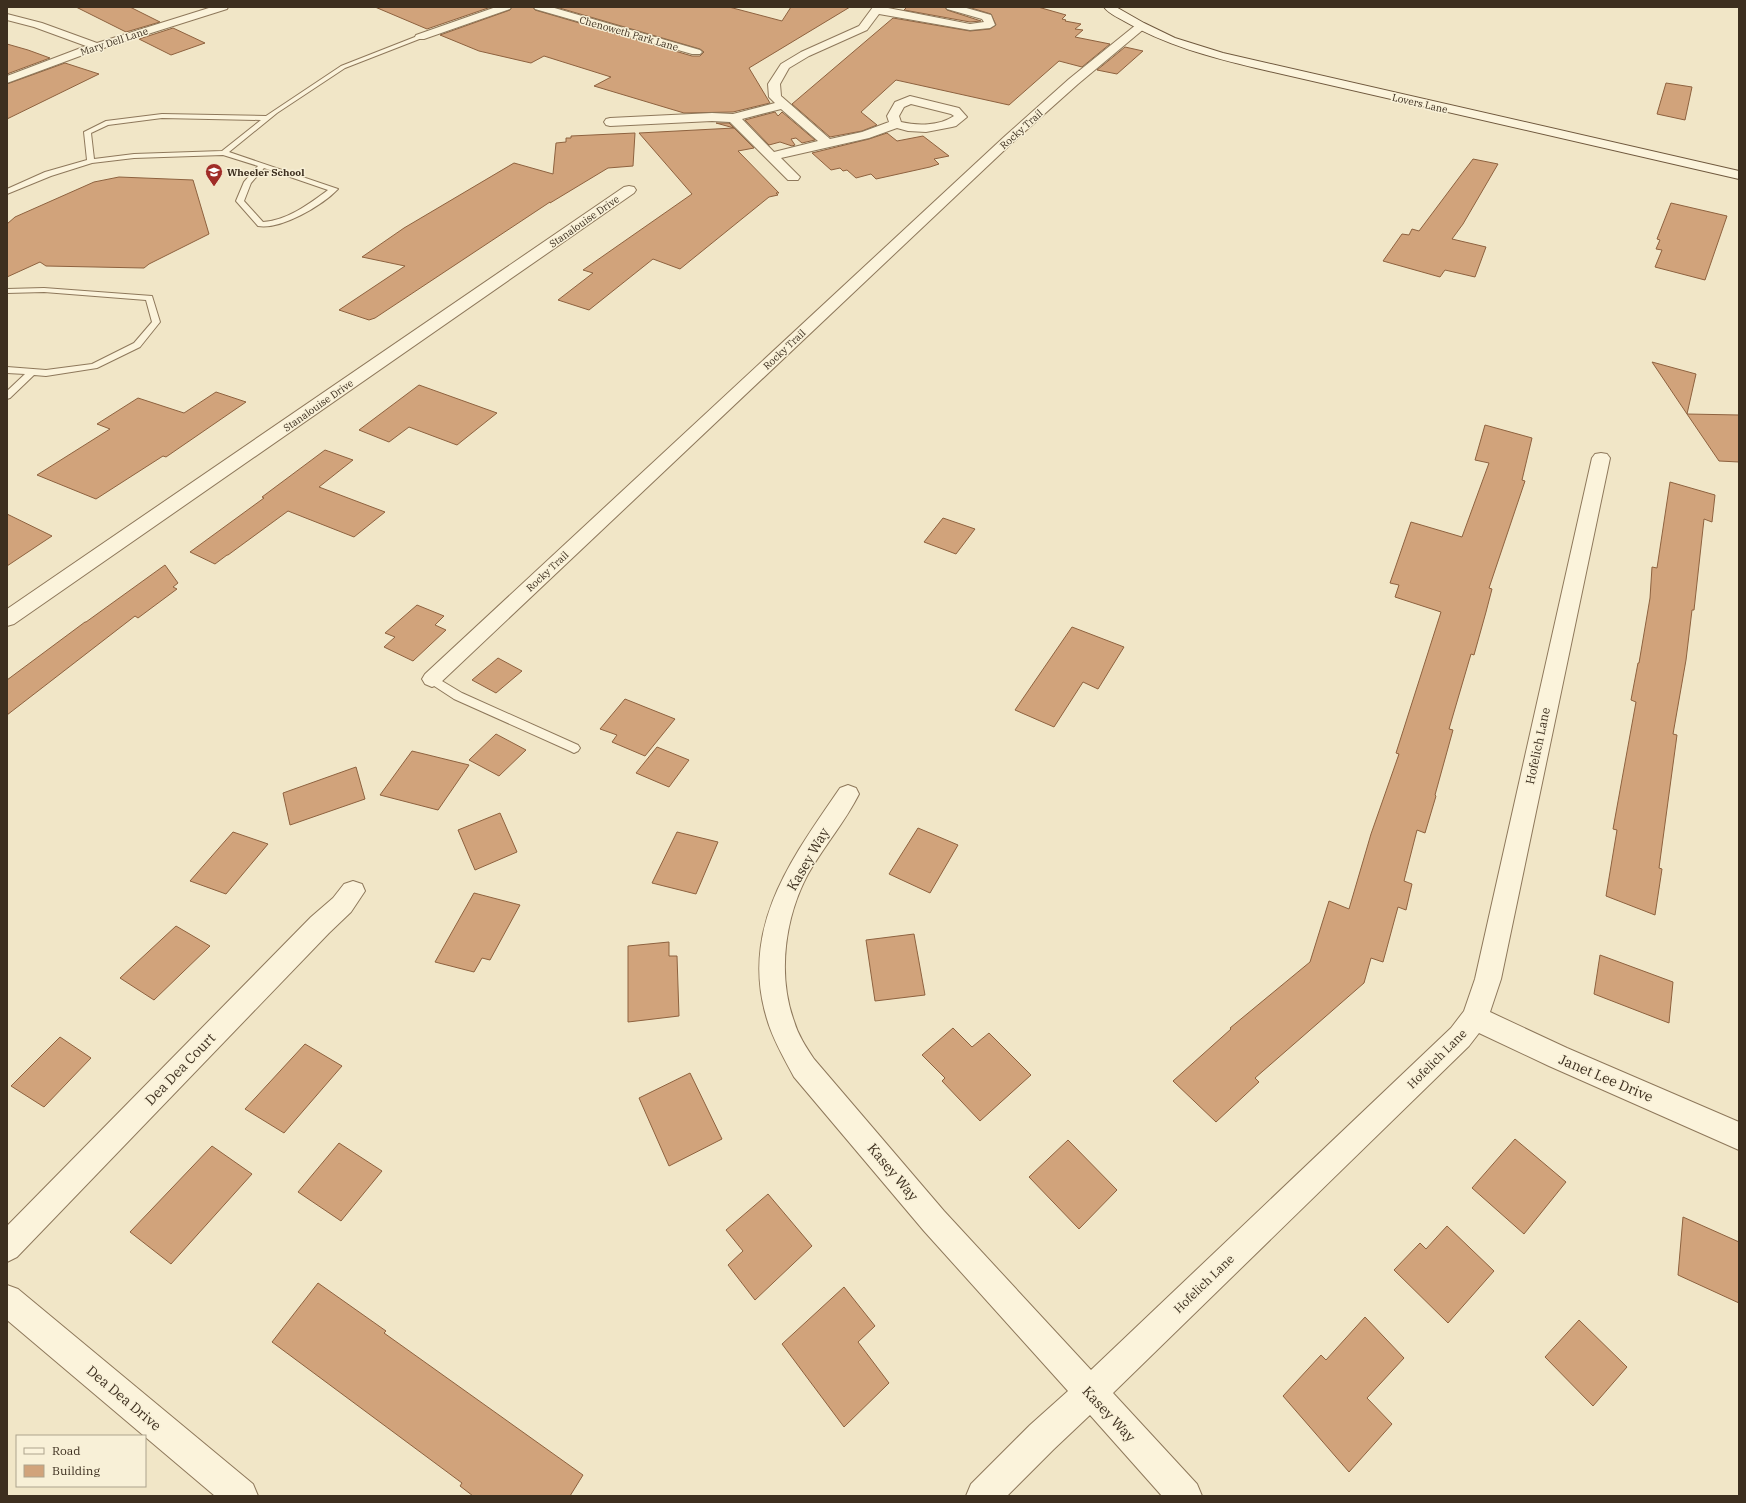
<svg xmlns="http://www.w3.org/2000/svg" width="1746" height="1503" font-family="'IBM Plex Serif',serif">
<style>
.building{fill:#d1a37b;stroke:#8e623f}
.lines{fill:none;stroke-linecap:round;stroke-linejoin:round}
.service-casing{stroke:#8e785b;stroke-width:2}
.minor-casing{stroke:#8e785b;stroke-width:2}
.secondary-casing{stroke:#70593e;stroke-width:2}
.service{fill:#fbf3db;fill-rule:evenodd}
.minor{fill:#fbf3db;fill-rule:evenodd}
.secondary{fill:#fbf3db;fill-rule:evenodd}
.labels{text-anchor:middle;stroke-width:3;stroke-linejoin:round;paint-order:stroke}
.far-street-label{font-size:10px;fill:#3d2f1f;stroke:#f8f0d7}
.far-poi-label{font-size:10px;font-weight:bold;fill:#3d2f1f;stroke:#f8f0d7;text-anchor:start}
.street-label{font-size:12px;fill:#3d2f1f;stroke:#f8f0d7}
.near-street-label{font-size:14px;fill:#3d2f1f;stroke:#f8f0d7}
</style>
<rect width="100%" height="100%" fill="#f1e6c7"/>
<path class="building" d="M76 7H130L160 22 126 32Z
M375 7H491L427 29Z
M512 7H533L535 10 692 56H700L704 52 700 49 556 7H729L782 21 791 7H850L749 68 770 103 733 112 684 113 594 86 611 77 544 56 531 63 479 51 440 35 510 10Z
M907 7H945L947 10 981 21 970 22 904 10Z
M968 7H1038L1066 15 1062 19 1066 20 1065 21 1081 24 1075 29 1083 30 1075 37 1110 44 1082 67 1059 61 1009 105 896 80 861 112 877 125 862 131 830 137 792 104 893 18 970 31 990 29 996 25 991 14Z
M173 28 205 43 171 55 139 39Z
M7 44 28 50 50 58 7 74Z
M1125 47 1143 51 1117 74 1097 70Z
M65 63 99 74 7 119V84Z
M1666 83 1692 87 1685 120 1657 114Z
M775 112 778 116 782 112 815 140 802 143 796 138 791 139 795 145 792 146 780 142 769 145 745 120Z
M716 123H729L754 148 738 151 779 193H776L778 195 769 197 680 269 653 259 589 310 558 300 593 273 583 270 692 194 639 133 734 128Z
M635 133 633 166 608 168 550 203V202L375 318 369 320 339 310 405 266 362 257 404 228 514 163 553 174 556 143 566 142V138H571V136Z
M887 133 897 141 923 136 949 156 934 159 939 164 930 167 876 179 871 174 856 178 847 170 843 171 840 168 831 170 812 153 869 139Z
M1473 159 1498 164 1463 224 1452 239 1486 247 1475 277 1445 270 1440 277 1383 261 1402 234 1409 235 1412 229 1419 231Z
M119 177 193 180 209 234 149 264 144 268 46 266 40 262 7 277V224L15 217 94 182Z
M1671 203 1727 216 1705 280 1655 267 1662 250 1656 249 1660 240 1657 239Z
M1652 362 1696 374 1687 414Z
M419 385 497 413 457 445 409 427 389 442 359 430Z
M216 392 246 402 166 457 163 456 96 499 37 475 110 429 97 424 138 398 184 413Z
M1687 414 1739 415V462L1719 461Z
M1485 425 1532 438 1522 480 1525 481 1489 588 1492 589 1486 612 1474 655 1471 654 1449 729 1453 730 1435 795 1436 796 1425 833 1417 830 1404 881 1412 884 1406 910 1398 907 1383 962 1371 958 1364 983 1255 1078 1259 1082 1216 1122 1173 1081 1231 1029 1230 1028 1310 962 1329 901 1349 909 1371 834 1399 754 1396 753 1441 612 1395 597 1399 585 1390 583 1411 522 1462 537 1489 463 1475 460Z
M325 450 353 460 319 487 385 512 354 537 288 511 228 555H227L215 564 190 552 264 498 262 497Z
M1670 482 1715 495 1712 522 1704 519 1694 610H1692L1686 660 1673 734 1677 735 1659 868 1662 869 1655 915 1606 896 1617 830 1613 829 1636 702 1631 700 1638 663H1639L1650 598 1652 567 1657 568Z
M7 514 52 536 7 566Z
M943 518 975 529 956 554 924 542Z
M165 565 178 583 173 587 177 589 138 618 135 616 7 715V680L85 622H86Z
M417 605 444 616 435 625 446 630 413 661 384 647 395 637 385 633Z
M1072 627 1124 647 1098 689 1083 682 1054 727 1015 710Z
M498 658 522 671 496 693 472 680Z
M625 699 675 719 645 756 612 742 617 735 600 729Z
M496 734 526 750 499 776 469 760Z
M657 747 689 760 669 787 636 773Z
M412 751 469 765 438 810 380 795Z
M356 767 365 799 290 825 283 793Z
M500 813 517 852 475 870 458 830Z
M918 828 958 845 930 893 889 874Z
M233 832 268 844 226 894 190 881Z
M677 832 718 842 696 894 652 883Z
M474 893 520 905 490 960 482 958 474 972 435 962Z
M176 926 210 946 154 1000 120 978Z
M914 934 925 995 875 1001 866 940Z
M669 942V956H677L679 1016 628 1022V946Z
M1600 955 1673 982 1669 1023 1594 994Z
M953 1028 972 1047 989 1033 1031 1075 980 1121 942 1081 945 1078 922 1055Z
M60 1037 91 1058 44 1107 11 1086Z
M305 1044 342 1066 284 1133 245 1109Z
M690 1073 722 1139 669 1166 639 1098Z
M1515 1139 1566 1182 1524 1234 1472 1188Z
M1068 1140 1117 1190 1079 1229 1029 1177Z
M339 1143 382 1171 341 1221 298 1192Z
M212 1146 252 1174 171 1264 130 1232Z
M768 1194 812 1246 755 1300 728 1265 743 1251 726 1230Z
M1683 1217 1739 1242V1303L1678 1275Z
M1447 1226 1494 1271 1448 1323 1394 1270 1420 1243 1426 1249Z
M318 1283 386 1331 384 1333 583 1475 570 1496H473L460 1486 462 1483 272 1342Z
M844 1287 875 1326 858 1342 889 1383 844 1427 782 1344Z
M1365 1317 1404 1358 1367 1398 1392 1424 1349 1472 1283 1396 1321 1355 1326 1360Z
M1579 1320 1627 1367 1593 1406 1545 1357Z"/>
<g class="lines">
<defs>
<path id="service" d="M420 35 423 37 422 38 345 68 277 113 229 152 338 189C323 205 281 230 258 226L236 201 244 182 258 166 223 155 134 158 92 163 51 176 7 194V189L45 172 87 160 84 132 106 121 162 114 266 116 341 66ZM162 118 261 120 222 151 134 154 94 159 91 133 108 125ZM264 168 328 190C309 204 288 220 263 222L244 201 251 183Z
M44 288 152 296 160 322 140 347 97 368 46 376 34 375 10 398 7 399V391L25 374 7 373V367L46 370 92 364 134 343 152 322 146 300 44 292 7 293V289Z
M432 675 462 693 578 745 580 748 578 751 574 753 570 751 454 699 428 682 426 679 428 676Z"/>
<path id="minor" d="M212 7H228L227 9 91 52 7 83V76L86 46 34 27 7 20V14L42 23 97 43Z
M496 7H511L510 9 424 39H416L415 37 416 35Z
M534 7H551L700 50 702 52 700 54H692L535 9Z
M873 7H883L970 24 984 22 982 19 947 9 946 7H963L991 15 995 25 990 28 970 30 879 14 867 30 809 56 789 68 780 84 781 96 830 139 862 132 889 122 887 116 895 102 910 96 959 108 967 117 956 126 952 127 926 132 908 131 897 128 869 138 781 158 800 177 798 180H788L730 122 712 121 610 126 606 125 604 122 606 119 610 118 712 113 733 114 775 103 769 97 768 84 781 64 801 52 859 26ZM911 104 951 114 954 116C939 126 917 126 901 122L899 116 904 107ZM781 109 818 141 774 152 742 119Z
M1141 23 1145 24 1146 26 1145 28 1078 84 1013 142 439 684 432 687 425 684 422 679 425 674 1004 137 1069 79 1137 24Z
M629 186 634 187 636 190 634 193 14 624 7 626V609L624 187Z
M1601 453 1607 454 1610 458 1501 979 1490 1012 1567 1048 1739 1122V1150L1549 1066 1479 1033 1469 1046 1113 1393 1197 1484 1202 1496H1162L1090 1415 1054 1449 1007 1496H966L971 1484 1030 1425 1068 1391 924 1231 794 1077C784 1058 773 1040 767 1019 739 928 792 858 840 788L848 785 856 788 859 794C845 822 824 846 808 874 785 917 777 974 794 1021 798 1035 806 1047 814 1059L944 1211 1091 1370 1451 1028 1464 1011 1475 979 1592 458 1595 454Z
M353 881 362 884 365 891 351 912 329 933 17 1257 7 1262V1226L311 917 333 898 344 884Z
M7 1285 18 1289 253 1484 258 1496H215L7 1320Z"/>
<path id="secondary" d="M1104 7H1116L1144 23 1175 38 1223 53 1739 171V179L1256 68C1210 57 1165 45 1124 21 1117 17 1108 13 1104 7Z"/>
</defs>
<use href="#service" class="service-casing"/>
<use href="#minor" class="minor-casing"/>
<use href="#secondary" class="secondary-casing"/>
<use href="#service" class="service"/>
<use href="#minor" class="minor"/>
<use href="#secondary" class="secondary"/>
</g>
<defs>
<symbol id="school-pin" viewBox="-11 -11 22 30"><path d="M0 17L-7.5 6A9.5 9.5 0 1 1 7.5 6Z" fill="#a02c27" stroke="#f8f0d7"/><path d="M0-5L7-2L0 1L-7-2ZM-4 1L0 2.5L4 1V4Q0 6-4 4Z" fill="#fff"/></symbol>
</defs>
<g fill-rule="evenodd">
<use href="#school-pin" x="204" y="162" width="20" height="27"/>
</g>
<g class="labels">
<g class="far-street-label">
<text transform="translate(629 33) rotate(16)" y="4">Chenoweth Park Lane</text>
<text transform="translate(114 41) rotate(-18)" y="4">Mary Dell Lane</text>
<text transform="translate(1420 103) rotate(13)" y="4">Lovers Lane</text>
<text transform="translate(1021 129) rotate(-42)" y="4">Rocky Trail</text>
<text transform="translate(584 221) rotate(-35)" y="4">Stanalouise Drive</text>
<text transform="translate(784 349) rotate(-43)" y="4">Rocky Trail</text>
<text transform="translate(318 405) rotate(-35)" y="4">Stanalouise Drive</text>
<text transform="translate(547 571) rotate(-43)" y="4">Rocky Trail</text>
</g>
<g class="far-poi-label">
<text x="227" y="176">Wheeler School</text>
</g>
<g class="street-label">
<text transform="translate(1538 746) rotate(-78)" y="4">Hofelich Lane</text>
<text transform="translate(1437 1059) rotate(-45)" y="4">Hofelich Lane</text>
<text transform="translate(1204 1284) rotate(-44)" y="4">Hofelich Lane</text>
</g>
<g class="near-street-label">
<text transform="translate(808 859) rotate(-60)" y="5">Kasey Way</text>
<text transform="translate(180 1069) rotate(-46)" y="5">Dea Dea Court</text>
<text transform="translate(1606 1078) rotate(23)" y="5">Janet Lee Drive</text>
<text transform="translate(893 1172) rotate(50)" y="5">Kasey Way</text>
<text transform="translate(124 1398) rotate(40)" y="5">Dea Dea Drive</text>
<text transform="translate(1109 1414) rotate(47)" y="5">Kasey Way</text>
</g>
</g>
<rect width="1746" height="1503" fill="none" stroke="#3d2f1f" stroke-width="16"/>
<rect x="16" y="1435" width="130" height="52" fill="#f8f0d7" stroke="#ada38d"/>
<rect x="24" y="1448" width="20" height="6" fill="#fbf3db" stroke="#ada38d"/>
<text x="52" y="1455" font-size="12" fill="#3d2f1f">Road</text>
<rect x="24" y="1465" width="20" height="12" fill="#d1a37b" stroke="#ada38d"/>
<text x="52" y="1475" font-size="12" fill="#3d2f1f">Building</text>
</svg>
